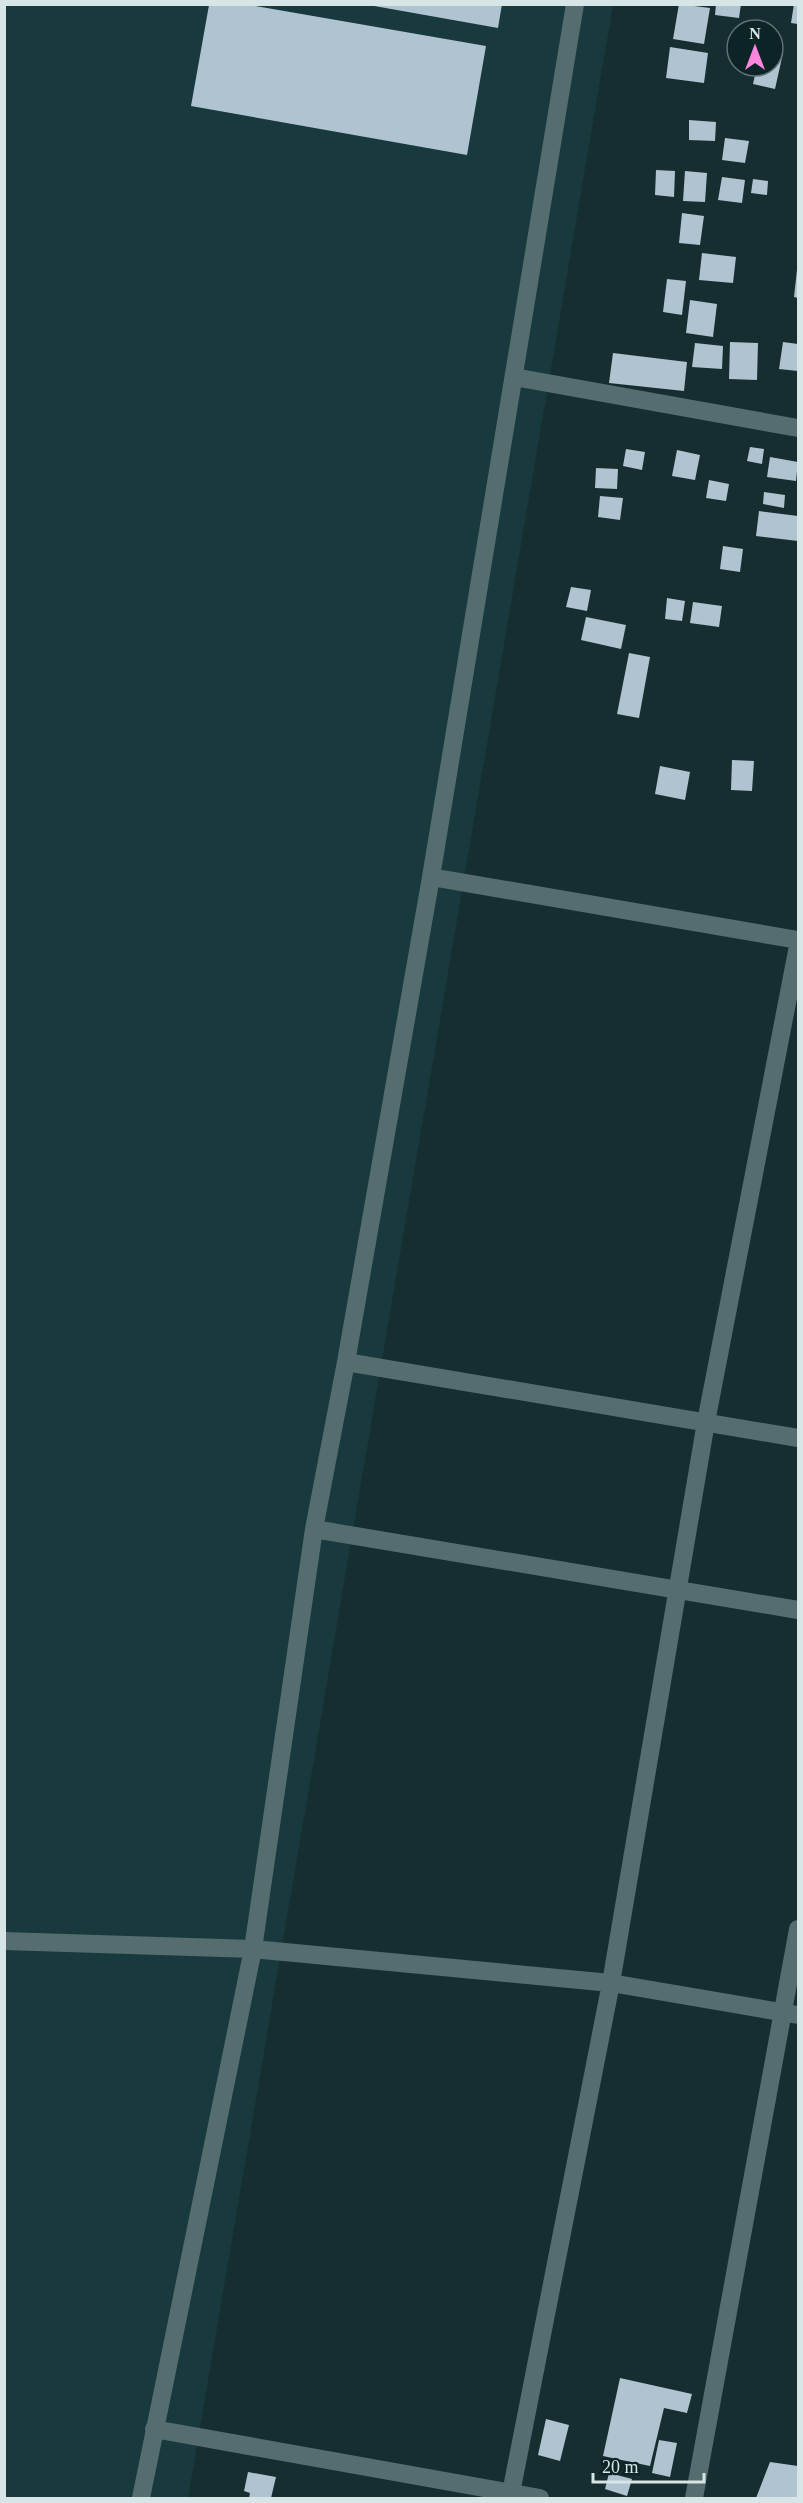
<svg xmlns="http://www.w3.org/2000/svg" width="803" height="2503" font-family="'Times New Roman',serif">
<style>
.built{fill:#18393d}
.building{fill:#afc4d0}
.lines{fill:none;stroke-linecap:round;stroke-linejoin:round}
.minor{stroke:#556d6f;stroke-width:18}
</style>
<rect width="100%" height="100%" fill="#172e30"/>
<path class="built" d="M5 5H613L188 2498H5Z"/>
<path class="building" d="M363 4H502L498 28Z
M679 4 710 8 704 44 673 39Z
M716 4H741L739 18 715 15Z
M794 4H798V24L791 23Z
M209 5H250L486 46 467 155 191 106Z
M670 47 708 53 704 83 666 78Z
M773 51 783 53 775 89 753 84 757 66H773Z
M689 120 716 122 715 141 689 140Z
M725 138 749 141 745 163 722 160Z
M656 170 675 171 674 197 655 195Z
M685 171 707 173 705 202 683 201Z
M722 177 745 180 742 203 718 200Z
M753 179 768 181 767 195 751 193Z
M682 213 704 216 700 245 679 243Z
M702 253 736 257 733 283 699 280Z
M797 270H798V298L794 297Z
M667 279 686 281 682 315 663 312Z
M690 300 717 304 713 337 686 333Z
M730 342 758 343 757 380 729 379Z
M783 342 798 344V371L779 369Z
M695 343 723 346 722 369 692 367Z
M613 353 687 362 684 391 609 383Z
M750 447 764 449 762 464 747 461Z
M626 449 645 452 642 470 623 466Z
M677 450 700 455 695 480 672 476Z
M770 457 798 462 796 481 767 477Z
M596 468 618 469 617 489 595 488Z
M709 480 729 484 726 501 706 498Z
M764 492 785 495 784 508 763 504Z
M600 496 623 498 620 520 598 517Z
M759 511 798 516V541L756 536Z
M723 546 743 549 740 572 720 569Z
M571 587 591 590 587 611 566 607Z
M667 598 685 601 682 621 665 619Z
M693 602 722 606 719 627 690 623Z
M586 617 626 625 621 649 581 640Z
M629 653 650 657 639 718 617 714Z
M732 760 754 761 752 791 731 790Z
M660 766 690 772 685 800 655 794Z
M620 2378 692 2394 687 2413 664 2408 650 2466 603 2456Z
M546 2419 569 2425 560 2461 538 2455Z
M659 2440 677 2443 670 2477 652 2473Z
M770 2462 798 2466V2498H756Z
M248 2472 276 2477 271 2498H249L250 2493 244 2491Z
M609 2473 632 2479 627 2496 605 2489Z"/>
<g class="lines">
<path class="minor" d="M514 377 798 428
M431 877 798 940
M346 1362 798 1438
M314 1529 798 1610
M4 1941 253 1949 611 1983 798 2015
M154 2429 540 2498
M141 2498 253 1949 314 1529 346 1362 431 877 575 4
M510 2498 611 1983 706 1422 798 946
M694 2498 798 1929"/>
</g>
<rect width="803" height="2503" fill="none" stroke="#d7e5e6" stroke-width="12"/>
<g transform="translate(755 48)"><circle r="28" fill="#0d2426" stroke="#5e7173" stroke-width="1.5"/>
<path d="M0-4.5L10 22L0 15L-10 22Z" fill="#ff85de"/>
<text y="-9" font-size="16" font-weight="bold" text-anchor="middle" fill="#d7e5e6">N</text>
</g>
<path d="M593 2473v9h111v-9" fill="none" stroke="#d7e5e6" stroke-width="3"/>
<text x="602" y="2473" font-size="18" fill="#d7e5e6" stroke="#0d2426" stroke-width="4.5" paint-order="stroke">20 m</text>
</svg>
